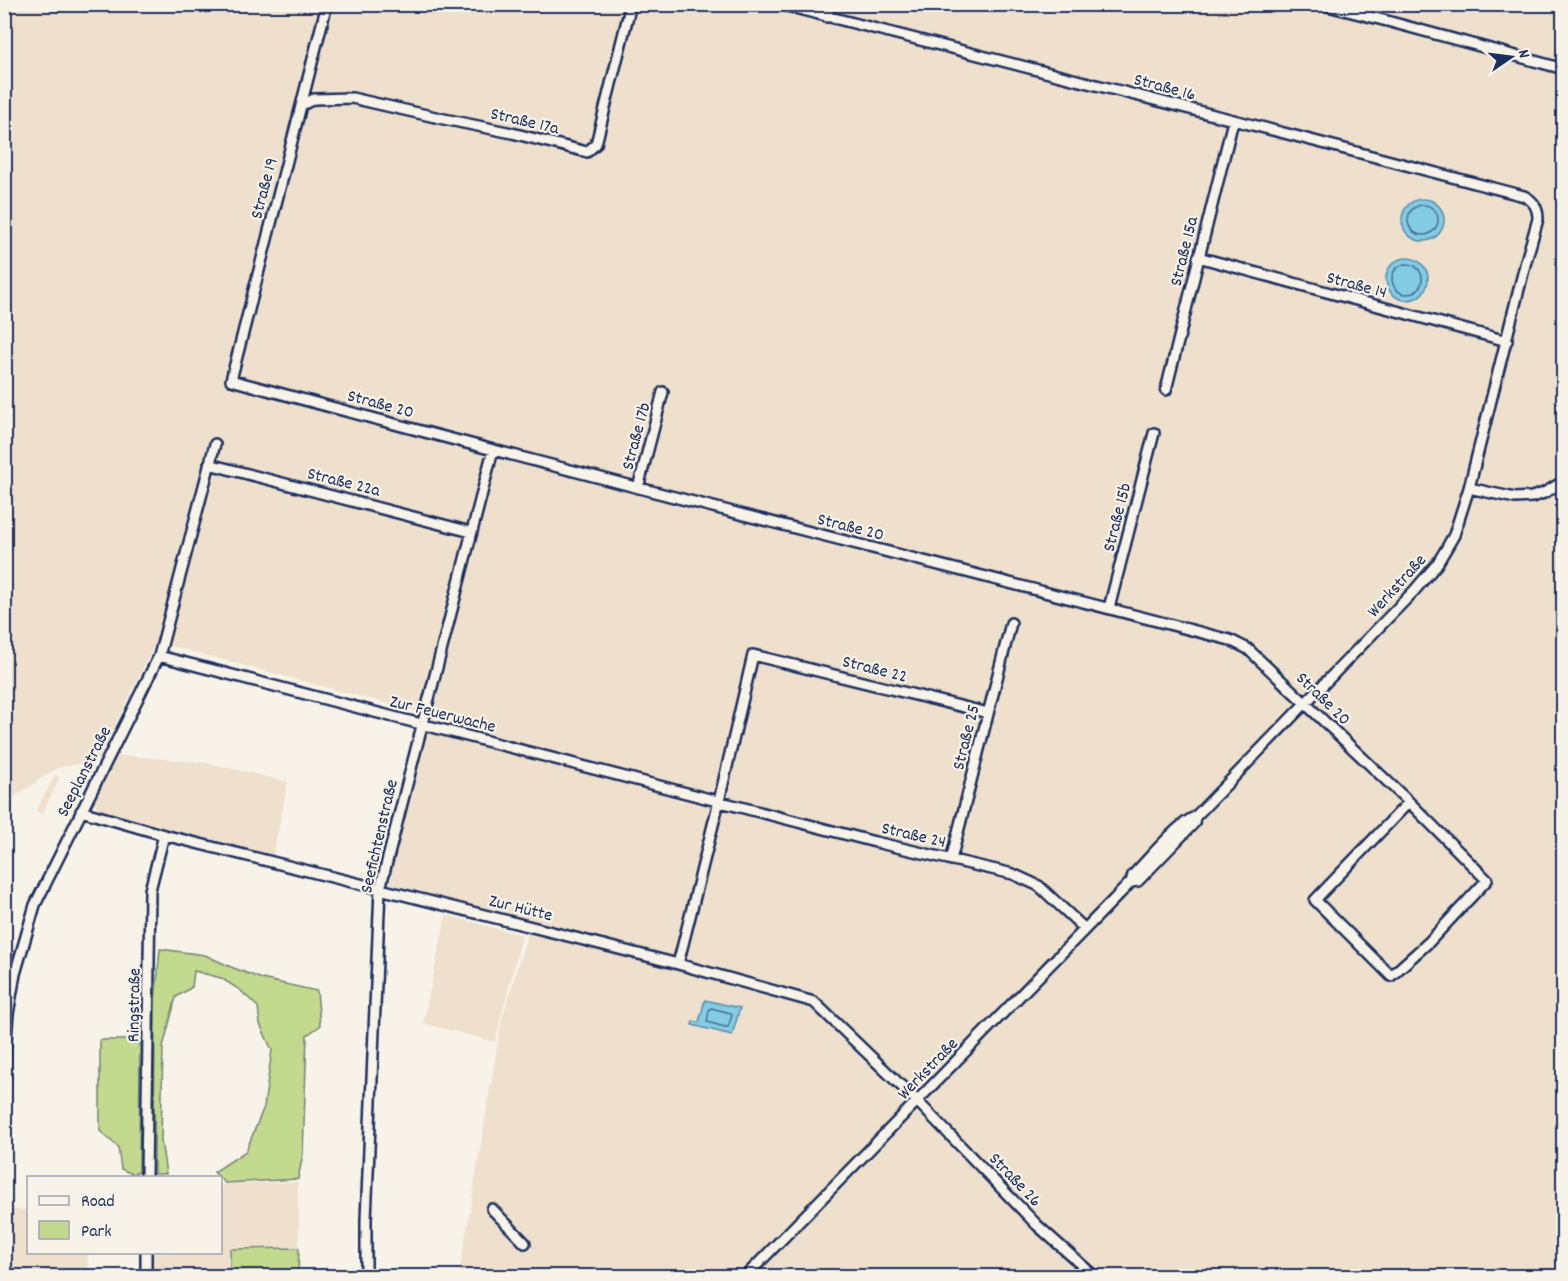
<svg xmlns="http://www.w3.org/2000/svg" width="1568" height="1281" font-family="Dekko,sans-serif">
<style>
.built{fill:#eee0cc}
.green{fill:#c3d98e;stroke:#6f8476;stroke-width:1.5}
.water{fill:#83cce4;stroke:#598dae;stroke-width:1.5}
.lines{fill:none;stroke-linecap:round;stroke-linejoin:round}
.shore{stroke:#456e94;stroke-width:1.5}
.minor-casing{stroke:#1b2f5e;stroke-width:14}
.minor{stroke:#f7f3e8;stroke-width:9}
.labels{text-anchor:middle;stroke-width:4.5;stroke-linejoin:round;paint-order:stroke}
.street-label{font-size:18px;fill:#1b2f5e;stroke:#f7f3e8}
</style>
<rect width="100%" height="100%" fill="#f7f3e8"/>
<filter id="ink" filterUnits="userSpaceOnUse"><feTurbulence type="fractalNoise" baseFrequency=".0167" numOctaves="2"/><feDisplacementMap in="SourceGraphic" scale="12" xChannelSelector="R" yChannelSelector="G"/><feConvolveMatrix kernelMatrix="1 2 1 2 8 2 1 2 1" color-interpolation-filters="sRGB"/></filter>
<g filter="url(#ink)">
<path class="built" d="M5 5H1563V1276H459L502 1019 531 922 378 880 422 713 156 642 98 760 57 768 5 803Z
M116 756H132L208 763 288 782 273 855 106 814 97 807 94 800Z
M55 775 60 777 42 814 36 811Z
M446 915 522 935 495 1042 423 1023Z
M298 1182 299 1247 229 1248V1276H153V1253L220 1252 221 1184Z
M12 1210H28V1252L88 1253V1276H12Z"/>
<path class="green" d="M160 949 205 955 231 967 262 979 317 991 320 1026 307 1035 303 1154 298 1179 225 1183 214 1172 246 1151 264 1107 272 1050 260 1024 258 1007 240 990 221 978 194 971 192 987 176 997 163 1047 161 1140 166 1174H154L155 1001Z
M100 1040H140L139 1172 132 1174 121 1169 118 1147 100 1131Z
M299 1248 298 1276H230V1249Z"/>
<path class="water" d="M1402 220a21 21 0 1 1 42 0a21 21 0 1 1-42 0Z
M1386 279a21 21 0 1 1 42 0a21 21 0 1 1-42 0Z
M705 1000 740 1008 732 1035 692 1025 693 1021 699 1022Z"/>
<g class="lines">
<path class="shore" d="M1408 220a15 15 0 1 1 30 0a15 15 0 1 1-30 0Z
M1392 279a15 15 0 1 1 30 0a15 15 0 1 1-30 0Z
M711 1008 731 1013 732 1015 728 1027H725L707 1022 709 1010Z"/>
<defs>
<path id="minor" d="M327 4 231 380C563 471 897 553 1230 640L1248 649 1409 802 1315 900 1391 976 1429 942 1487 880 1409 802
M1320 4 1387 21 1564 69
M827 17 830 4
M302 105 314 99 352 98 444 119 512 133 587 152 596 144 631 4
M1198 257 1507 341
M1166 390 1233 121
M209 464 471 532
M638 488 663 392
M1469 488 1515 498 1532 497 1544 493 1556 486 1564 480
M1109 608 1154 433
M159 656 875 842 1013 874 1039 886 1085 929
M81 811 164 835 560 934 678 964 814 1002 917 1101 1037 1225 1094 1276
M951 860 1011 623
M1131 882 1138 881 1194 823 1195 817
M678 964 719 801 753 655 988 713
M4 1117 5 1051 8 1014 15 974 35 905 159 656 215 444
M146 1178 150 890 164 835
M492 1209 525 1243
M146 1252V1276
M366 1276V1220L380 889 493 450
M746 1276 1131 882 1133 875C1147 861 1178 823 1195 817L1414 591 1437 564 1446 549 1454 535 1469 488 1526 261 1538 219C1538 208 1534 201 1524 196L1280 132 779 4"/>
</defs>
<use href="#minor" class="minor-casing"/>
<use href="#minor" class="minor"/>
</g>
</g>
<g class="labels">
<g class="street-label">
<text transform="translate(1165 86) rotate(15)" y="6">Straße 16</text>
<text transform="translate(525 120) rotate(13)" y="6">Straße 17a</text>
<text transform="translate(263 188) rotate(-75)" y="6">Straße 19</text>
<text transform="translate(1183 251) rotate(-76)" y="6">Straße 15a</text>
<text transform="translate(1357 284) rotate(15)" y="6">Straße 14</text>
<text transform="translate(381 403) rotate(15)" y="6">Straße 20</text>
<text transform="translate(635 436) rotate(-75)" y="6">Straße 17b</text>
<text transform="translate(344 481) rotate(14)" y="6">Straße 22a</text>
<text transform="translate(1116 517) rotate(-76)" y="6">Straße 15b</text>
<text transform="translate(851 526) rotate(14)" y="6">Straße 20</text>
<text transform="translate(1396 585) rotate(-48)" y="6">Werkstraße</text>
<text transform="translate(875 668) rotate(14)" y="6">Straße 22</text>
<text transform="translate(1324 698) rotate(44)" y="6">Straße 20</text>
<text transform="translate(443 713) rotate(14)" y="6">Zur Feuerwache</text>
<text transform="translate(965 737) rotate(-76)" y="6">Straße 25</text>
<text transform="translate(83 771) rotate(-63)" y="6">Seeplanstraße</text>
<text transform="translate(914 834) rotate(13)" y="6">Straße 24</text>
<text transform="translate(378 836) rotate(-77)" y="6">Seefichtenstraße</text>
<text transform="translate(521 907) rotate(14)" y="6">Zur Hütte</text>
<text transform="translate(133 1005) rotate(-89)" y="6">Ringstraße</text>
<text transform="translate(927 1068) rotate(-46)" y="6">Werkstraße</text>
<text transform="translate(1016 1179) rotate(46)" y="6">Straße 26</text>
</g>
</g>
<rect width="1568" height="1281" fill="none" stroke="#f7f3e8" stroke-width="24"/>
<rect x="12" y="12" width="1544" height="1257" fill="none" stroke="#1b2f5e" stroke-width="2" filter="url(#ink)"/>
<rect x="27" y="1176" width="195" height="78" fill="#f7f3e8" stroke="#9fa5b1" stroke-width="1.5"/>
<rect x="39" y="1196" width="30" height="9" fill="#f7f3e8" stroke="#9fa5b1" stroke-width="1.5"/>
<text x="81" y="1206" font-size="18" fill="#1b2f5e">Road</text>
<rect x="39" y="1221" width="30" height="18" fill="#c3d98e" stroke="#9fa5b1" stroke-width="1.5"/>
<text x="81" y="1236" font-size="18" fill="#1b2f5e">Park</text>
<g transform="translate(1511 57) rotate(76)" stroke="#f7f3e8" stroke-width="4.5" paint-order="stroke">
<path d="M0-4.5L10 22L0 15L-10 22Z" fill="#1b2f5e"/>
<text y="-9" font-size="16" font-weight="bold" text-anchor="middle" fill="#1b2f5e">N</text>
</g>
</svg>
